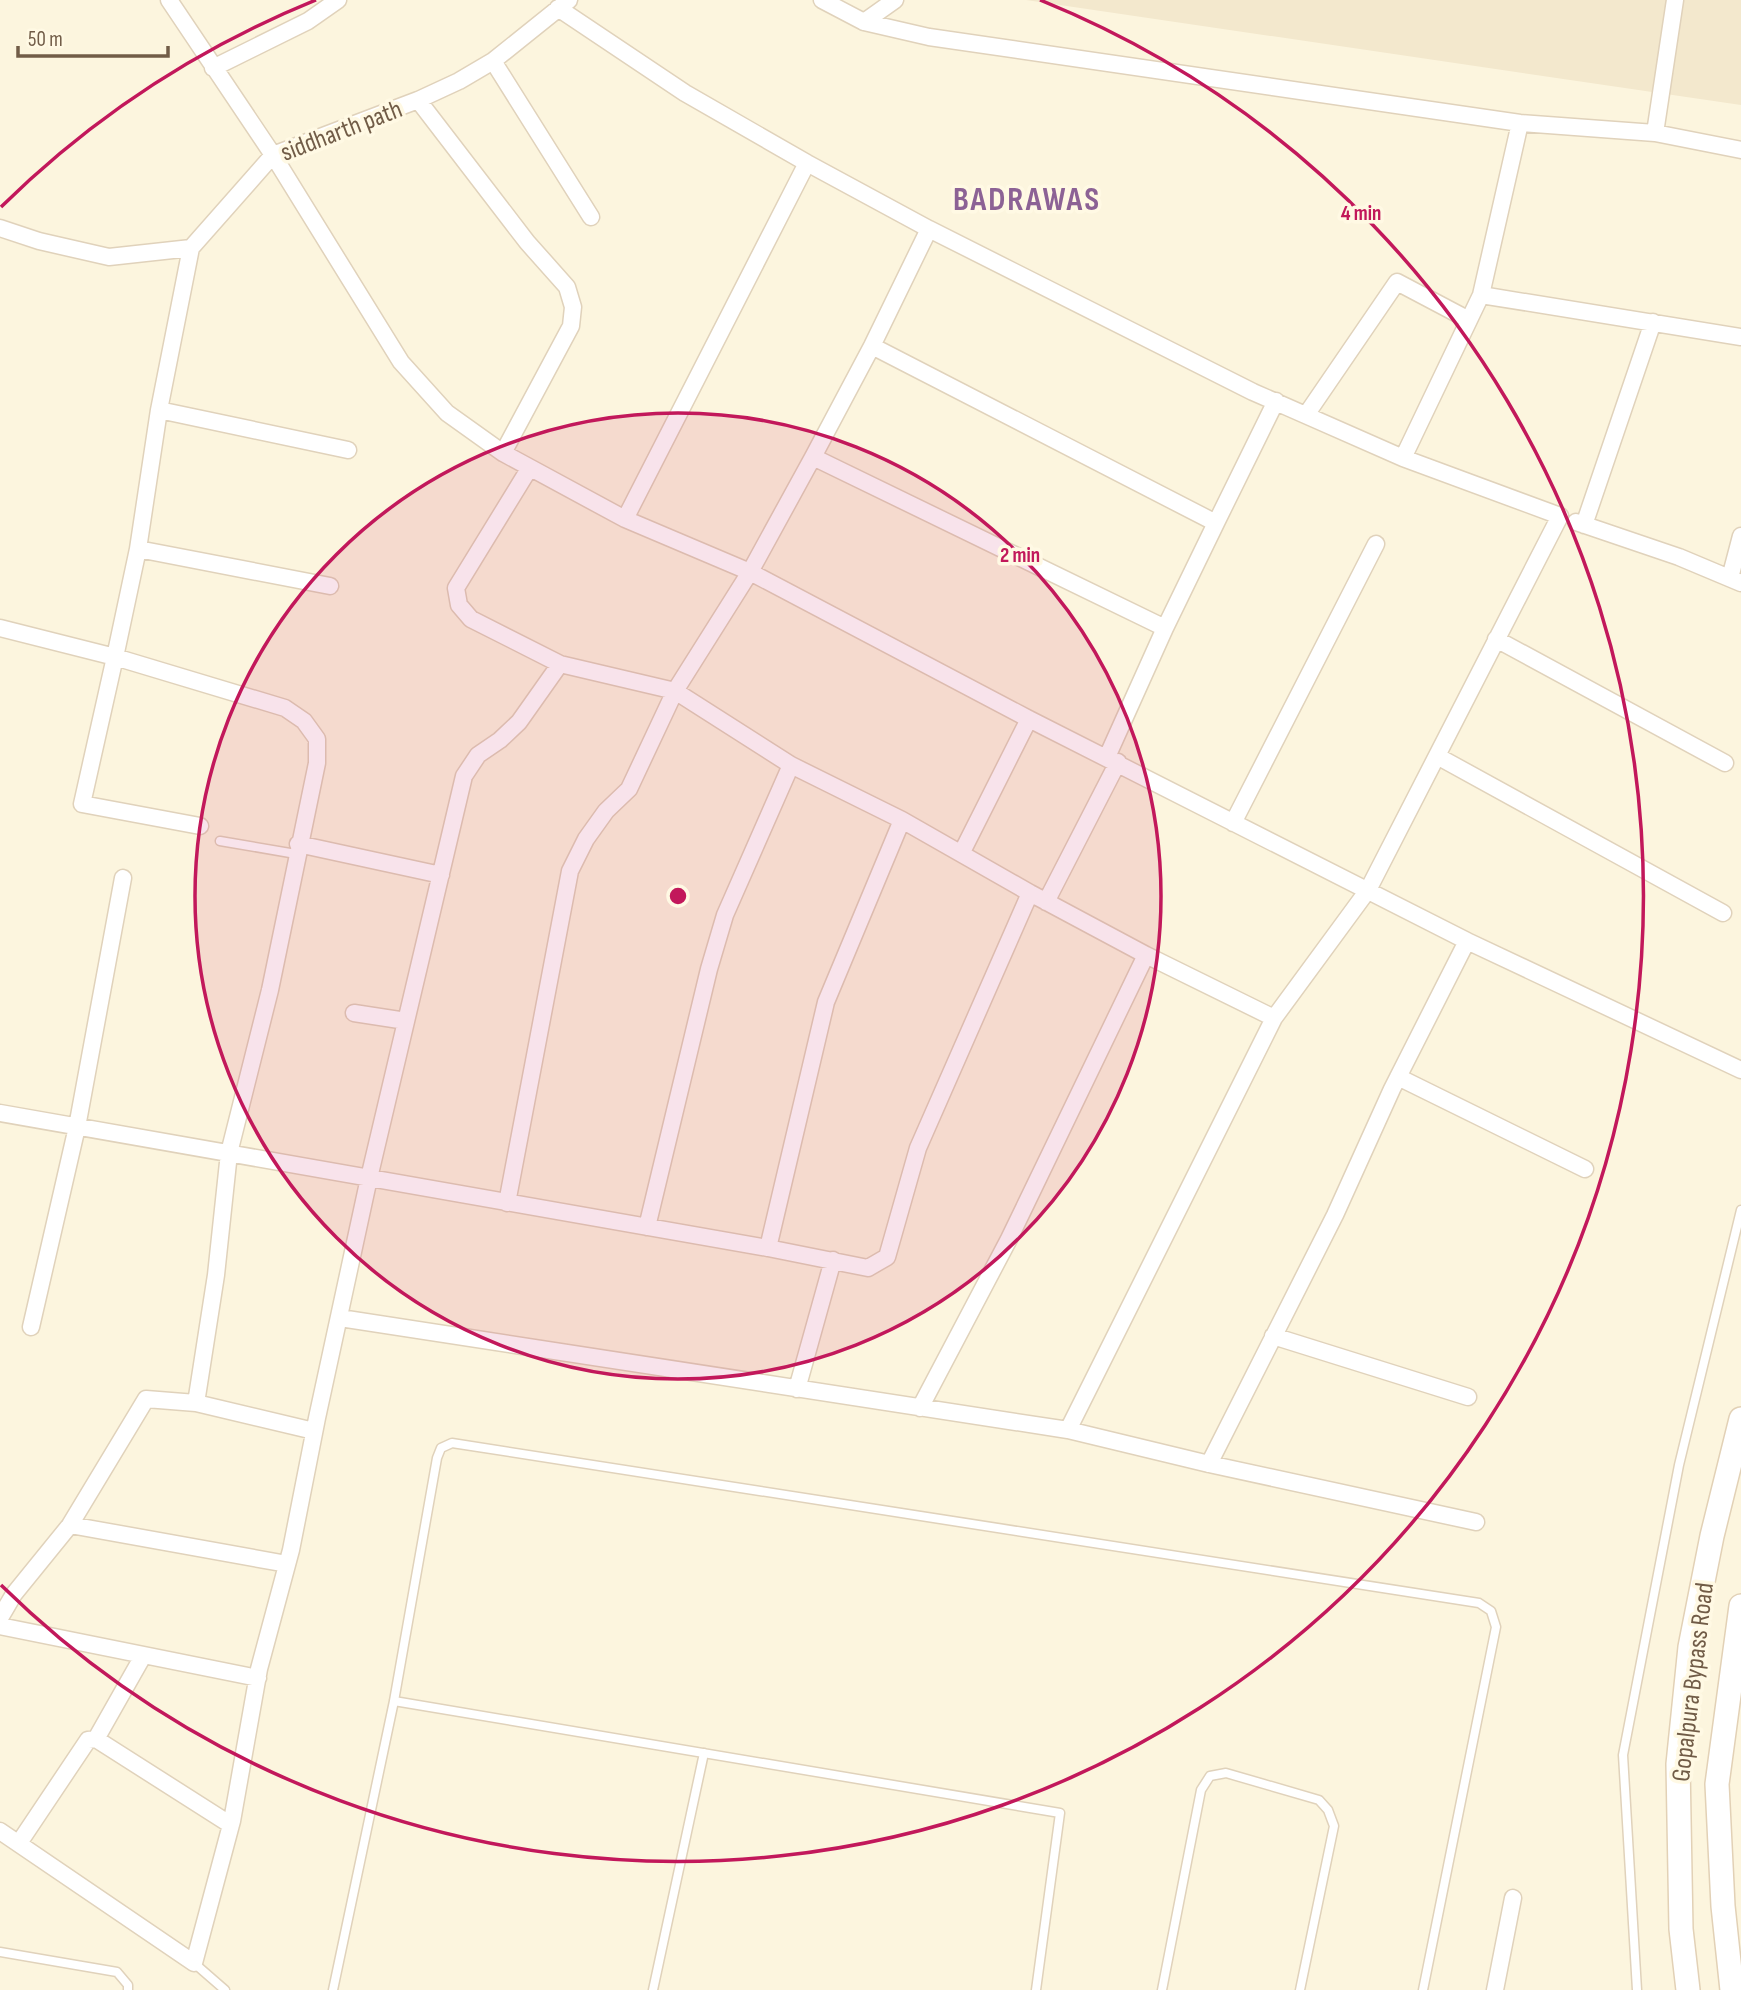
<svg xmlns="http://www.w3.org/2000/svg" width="1741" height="1990" font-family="'Sofia Sans Condensed',sans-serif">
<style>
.residential{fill:#f3e8cd}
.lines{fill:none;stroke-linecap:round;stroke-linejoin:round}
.lane-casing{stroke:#e0d2bb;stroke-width:11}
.street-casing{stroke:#e0d2bb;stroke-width:19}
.secondary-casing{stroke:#e2d1b6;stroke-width:26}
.lane{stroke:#fff;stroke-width:8}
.street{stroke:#fff;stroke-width:16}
.secondary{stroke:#fff;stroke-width:23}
.ring{fill:none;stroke:#c2185b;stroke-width:3.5}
.labels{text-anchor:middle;stroke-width:7;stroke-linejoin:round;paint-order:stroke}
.street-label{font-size:26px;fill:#715c47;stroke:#fff9e4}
.district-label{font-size:33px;font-weight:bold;letter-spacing:2px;fill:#8c6295;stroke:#fff9e4}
.centre{fill:#c2185b;stroke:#fff9e4;stroke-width:3.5}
.ring-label{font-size:21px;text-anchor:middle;font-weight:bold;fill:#c2185b;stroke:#fff9e4;stroke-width:7;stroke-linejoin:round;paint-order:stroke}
</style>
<rect width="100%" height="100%" fill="#fcf5de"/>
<path class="residential" d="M1026 0H1741V105Z"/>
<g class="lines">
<defs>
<path id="lane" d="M220 841 296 854
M394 1701 1060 1813 1036 1990
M0 1952 117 1972 128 1985V1990
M194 1963 225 1990
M333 1990 394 1701 437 1458 441 1448 452 1443 1479 1603 1491 1611 1496 1627 1423 1990
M653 1990 704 1753
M1162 1990 1201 1790 1210 1776 1226 1773 1319 1800 1328 1810 1334 1826 1300 1990
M1637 1990 1623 1755 1679 1465 1741 1210"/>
<path id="street" d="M169 0 273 155 401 362 447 413 503 453 625 519 750 572 1029 719 1467 941 1741 1070
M822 0 864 22 929 37 1520 123 1655 133 1741 150
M558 8 685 93 807 163 929 229 1253 392 1403 458 1560 516 1368 890 1274 1018
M864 22 895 0
M493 61 591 217
M213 68 308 21 338 0
M418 100 527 242 567 287 573 307 571 326 503 453
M1655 133 1675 0
M0 228 39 241 109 257 191 248 273 155 418 100 459 81 493 61 569 0
M1481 295 1520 123
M872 346 1216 523 1165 628
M159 410 348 450
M1306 415 1397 282 1469 320
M813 457 1165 628 1107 757
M1403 458 1481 295 1741 337
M625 519 807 163
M1576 522 1679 557 1741 583
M1216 523 1276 401
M1584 525 1653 322
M138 549 330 586
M1730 578 1741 536
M0 628 115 657 138 549 159 410 191 248
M1496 639 1725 763
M1437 756 1723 913
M1233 823 1376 544
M298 844 441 875
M962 852 1029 719
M1030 893 1146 955 1274 1018 1068 1430
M1046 902 1118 762
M354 1013 406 1021
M1398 1077 1585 1169
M0 1113 768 1248 868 1268 887 1257 918 1148 1030 893 902 820 791 765 675 691 560 664 471 619 459 605 456 588 529 469
M507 1203 570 871 586 839 606 811 629 789 675 691 750 572 813 457 872 346 929 229
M647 1227 709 969 725 915 791 765
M768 1248 826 1002 902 820
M340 1318 1068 1430 1209 1464 1476 1522
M31 1327 77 1127 123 878
M1273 1336 1468 1397
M797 1389 833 1260
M196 1403 216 1275 229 1153 270 990 317 763V739L304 721 285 708 115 657 82 804 200 826
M920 1408 1009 1239 1146 955
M1209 1464 1335 1215 1392 1089 1467 941
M70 1525 287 1564
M0 1618 14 1594 70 1525 146 1399 196 1403 314 1431
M0 1626 258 1678
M96 1739 143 1656
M0 1831 194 1963 232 1821 259 1669 291 1550 317 1418 369 1178 464 776 478 755 500 740 519 722 560 664
M19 1843 88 1740 96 1739 231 1825
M1495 1990 1513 1898"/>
<path id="secondary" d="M1688 1990 1681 1929 1678 1764 1690 1647 1712 1536 1741 1419
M1732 1990 1723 1906 1717 1784 1741 1606"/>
</defs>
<use href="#lane" class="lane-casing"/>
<use href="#street" class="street-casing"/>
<use href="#secondary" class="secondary-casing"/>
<use href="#lane" class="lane"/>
<use href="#street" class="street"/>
<use href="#secondary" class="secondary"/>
</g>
<circle cx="678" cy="896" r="483" fill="#c2185b" fill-opacity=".12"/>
<g class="ring">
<circle cx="678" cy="896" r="483"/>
<path d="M1 207A966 966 0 0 1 316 0M1040 0A966 966 0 1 1 1 1585"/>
</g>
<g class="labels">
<g class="street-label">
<text transform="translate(341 130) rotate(-21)" y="9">siddharth path</text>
<text transform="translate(1692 1682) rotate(-83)" y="9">Gopalpura Bypass Road</text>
</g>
<g class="district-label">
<text x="1027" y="210">BADRAWAS</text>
</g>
</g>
<circle cx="678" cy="896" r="10" class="centre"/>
<g class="ring-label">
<text x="1361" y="220">4 min</text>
<text x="1020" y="562">2 min</text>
</g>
<path d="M18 46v10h150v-10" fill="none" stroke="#715c47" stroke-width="3.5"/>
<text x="28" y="46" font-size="21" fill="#715c47" stroke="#fff9e4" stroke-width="5" paint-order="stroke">50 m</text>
</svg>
